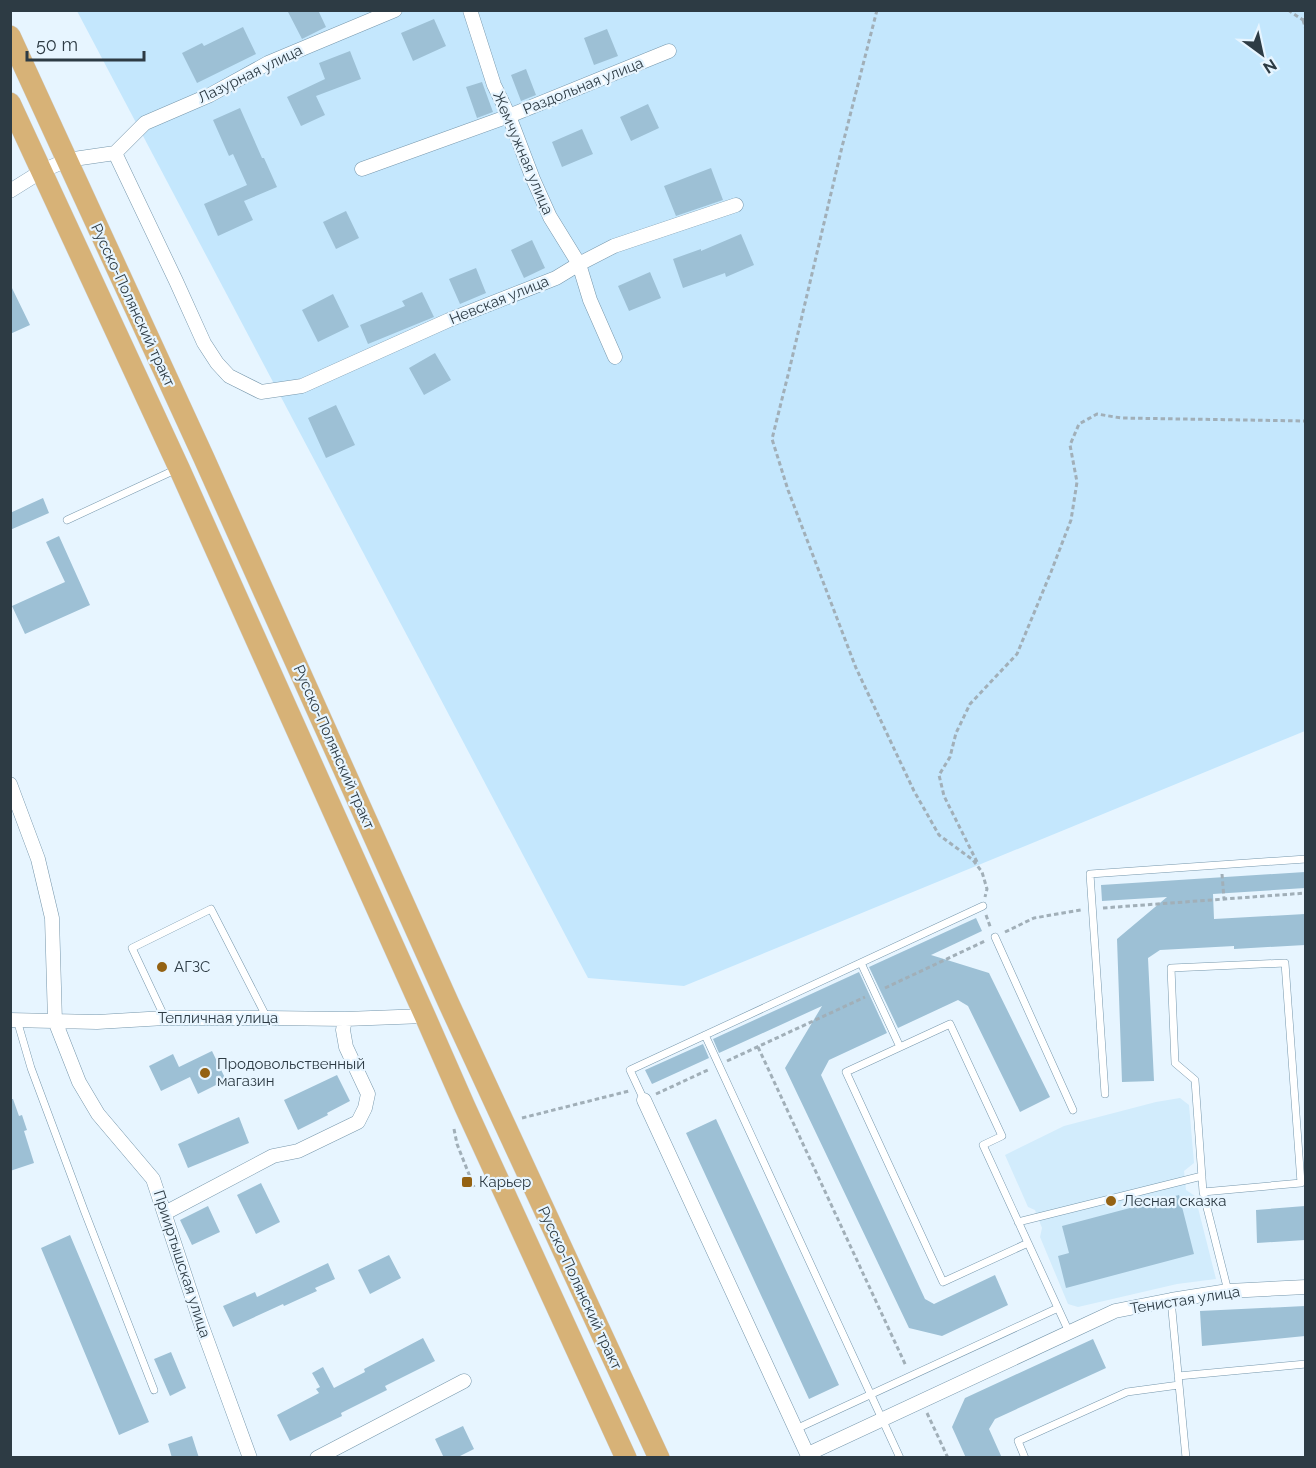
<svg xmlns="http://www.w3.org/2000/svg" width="1316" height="1468" font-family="Raleway,sans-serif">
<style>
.built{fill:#d2ecfc}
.green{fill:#c4e7fd}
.building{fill:#9dc0d5}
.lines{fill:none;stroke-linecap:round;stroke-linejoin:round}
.service-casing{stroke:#7697ac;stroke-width:8}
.minor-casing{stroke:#7697ac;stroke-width:15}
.primary-casing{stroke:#d1d4d6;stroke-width:22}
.path{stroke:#a1afb8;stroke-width:3;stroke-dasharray:4.5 3;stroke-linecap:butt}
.service{stroke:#fff;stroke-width:7}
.minor{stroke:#fff;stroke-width:14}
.primary{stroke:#d7b277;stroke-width:21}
.poi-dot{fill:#946213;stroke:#e7f5ff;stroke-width:2}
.labels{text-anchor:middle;stroke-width:4.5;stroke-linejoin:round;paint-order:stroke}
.street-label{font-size:15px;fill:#2d3b44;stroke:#e7f5ff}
.poi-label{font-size:15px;fill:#2d3b44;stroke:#e7f5ff;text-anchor:start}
</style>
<rect width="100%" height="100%" fill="#e7f5ff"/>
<path class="built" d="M1180 1098 1189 1105 1194 1163 1184 1171 1186 1190 1195 1196 1216 1279 1177 1284 1078 1307 1068 1304 1040 1237 1042 1228 1035 1210 1028 1207 1005 1155 1064 1126 1156 1102Z"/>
<path class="green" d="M77 11H1305V731L684 986 588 978Z"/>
<path class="building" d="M287 10H318L326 27 302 39Z
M434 19 446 46 413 61 401 33Z
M243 27 256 54 197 83 182 53 202 43 204 46Z
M607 29 618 56 594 65 584 38Z
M350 51 361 79 316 96 325 115 301 126 287 97 325 79 319 63Z
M526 69 536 95 521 101 511 75Z
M482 82 493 112 477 118 466 87Z
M648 104 659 128 631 141 620 117Z
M240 108 262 158H264L277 187 244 201 253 220 218 236 204 204 247 185 233 154 229 156 213 120Z
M582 129 593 154 562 167 552 142Z
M711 168 723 200 676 216 664 186Z
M346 211 359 238 336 249 323 222Z
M741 234 754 265 726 277 725 273 683 288 673 259 701 249V251Z
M532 240 545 268 524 278 511 250Z
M476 268 486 293 460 304 449 279Z
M650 272 661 298 629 311 618 286Z
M10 284 30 325 10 334Z
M422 292 434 317 368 344 360 325 405 306 402 301Z
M333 294 349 327 318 342 302 310Z
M435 353 451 380 424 395 409 368Z
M336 405 355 445 326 458 308 418Z
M43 498 49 513 10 530V513Z
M59 536 90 605 25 634 12 606 65 582 46 542Z
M1305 872V888L1213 894 1214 919 1305 914V945L1234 949V946L1160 950 1148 958 1154 1081 1122 1082 1117 939 1167 897 1102 901 1101 885Z
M976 918 982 931 931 955 989 973 1050 1097 1020 1112 968 1006 958 1000 898 1028 869 967Z
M859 972 887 1033 829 1060 821 1075 925 1299 934 1304 995 1275 1008 1305 942 1336 909 1328 785 1068 822 1006 719 1053 713 1039Z
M703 1044 709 1058 652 1084 645 1070Z
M212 1051 226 1080 198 1094 190 1077 161 1091 149 1066 173 1054 179 1067Z
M337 1075 350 1101 327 1113 328 1115 298 1130 284 1100Z
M10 1099H13L19 1116 22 1115 27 1130 24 1131 34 1163 10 1171Z
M239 1117 249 1143 188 1168 178 1144Z
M716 1119 839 1385 809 1399 686 1133Z
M261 1183 280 1222 256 1234 237 1195Z
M1179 1195 1194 1254 1066 1288 1058 1256 1069 1253 1062 1226Z
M208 1206 220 1232 192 1245 180 1220Z
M1305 1206V1240L1257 1243 1256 1210Z
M70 1235 149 1422 119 1435 41 1248Z
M389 1255 401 1278 370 1294 358 1270Z
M328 1263 335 1279 315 1288 317 1291 284 1306 283 1304 233 1327 223 1306 255 1292 257 1297Z
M1305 1306V1336L1202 1346 1200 1311Z
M423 1338 435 1361 385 1386 387 1390 341 1413 342 1416 290 1441 277 1415 319 1393 316 1389 320 1387 312 1373 323 1367 334 1388 365 1372 364 1369Z
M1093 1339 1106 1368 995 1419 989 1429 1002 1458H966L952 1427 965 1398Z
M171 1352 186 1388 170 1396 154 1359Z
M463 1426 474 1449 456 1458H444L435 1439Z
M192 1436 199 1458H172L168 1444Z"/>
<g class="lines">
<defs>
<path id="service" d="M67 520 177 469
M995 937 1073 1110
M861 963 900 1047
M165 1018 132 948 211 909 267 1018
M17 1020 31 1068 84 1210 154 1390
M705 1035 900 1458
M1105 1094 1090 874 1306 859
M644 1100 630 1070 983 906
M1203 1192 1301 1183 1285 963 1171 968 1175 1063 1195 1080 1203 1192 1228 1291
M1018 1222 1202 1176
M1028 1243 983 1145 1002 1136 950 1024 846 1072 943 1282 1028 1243 1069 1332
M1171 1300 1186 1458
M1178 1376 1306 1364
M796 1429 1058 1308
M1025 1458 1018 1441 1127 1392 1179 1385"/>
<path id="minor" d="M470 10 494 85 509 116 533 179 550 217 579 264 590 300 615 357
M115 153 176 281 204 343 217 363 229 376 261 392 302 386 449 320 556 278 579 264 614 246 736 205
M115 153 145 123 210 95 268 63 395 10
M362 169 509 116 669 51
M10 191 42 171 67 160 115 153
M10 784 38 859 52 918 55 1021 79 1082 98 1114 153 1179 200 1321 250 1458
M10 1020 97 1022 165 1018H267L345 1019 425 1016
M644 1100 809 1458
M165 1213 273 1156 298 1151 358 1122 365 1108 368 1094 346 1047 343 1030 345 1019
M808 1454 1115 1311 1171 1300 1228 1291 1306 1287
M317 1458 464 1381"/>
<path id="primary" d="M10 36 203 456 449 1004 659 1458
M10 103 179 468 425 1016 465 1107 626 1458"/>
</defs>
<use href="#service" class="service-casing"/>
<use href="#minor" class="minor-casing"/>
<use href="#primary" class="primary-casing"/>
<path class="path" d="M877 10 842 147 789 371 772 439 788 490 856 668 914 791 939 835 973 860 982 872 987 889 985 897
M1288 10 1303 20 1306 19
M1303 20 1306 30
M1306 789V800
M977 862 944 796 939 775 950 757 956 733 970 704 1017 654 1051 572 1071 520 1077 482 1070 445 1079 424 1097 414 1121 418 1306 421
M1222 874 1224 899
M1103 908 1306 893
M986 915 991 929
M1005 932 1034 918 1081 910
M885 988 985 941
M758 1047 906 1366
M727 1061 865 997
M656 1094 710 1069
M522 1118 629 1091
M454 1129 457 1144 474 1187
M927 1413 948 1458"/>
<use href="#service" class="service"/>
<use href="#minor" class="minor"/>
<use href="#primary" class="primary"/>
</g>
<g class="poi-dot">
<circle cx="162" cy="967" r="6"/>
<circle cx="205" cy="1073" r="6"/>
<rect x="461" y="1176" width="12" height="12" rx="3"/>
<circle cx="1111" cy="1201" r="6"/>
</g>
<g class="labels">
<g class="street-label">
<text transform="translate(250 74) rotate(-26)" y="5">Лазурная улица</text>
<text transform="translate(583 86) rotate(-22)" y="5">Раздольная улица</text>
<text transform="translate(523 153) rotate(67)" y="5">Жемчужная улица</text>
<text transform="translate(499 300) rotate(-22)" y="5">Невская улица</text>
<text transform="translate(133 305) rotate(65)" y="5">Русско-Полянский тракт</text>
<text transform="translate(334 747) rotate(66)" y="5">Русско-Полянский тракт</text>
<text x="218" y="1023">Тепличная улица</text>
<text transform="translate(182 1264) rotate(72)" y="5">Прииртышская улица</text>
<text transform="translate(580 1288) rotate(65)" y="5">Русско-Полянский тракт</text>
<text transform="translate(1185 1300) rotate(-9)" y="5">Тенистая улица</text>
</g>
<g class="poi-label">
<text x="174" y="972">АГЗС</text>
<text x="217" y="1069">Продовольственный<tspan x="217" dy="17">магазин</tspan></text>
<text x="479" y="1187">Карьер</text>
<text x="1123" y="1206">Лесная сказка</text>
</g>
</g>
<rect width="1316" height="1468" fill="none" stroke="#2d3b44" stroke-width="24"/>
<g transform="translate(1262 54) rotate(147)" stroke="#e7f5ff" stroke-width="4.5" paint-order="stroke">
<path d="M0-4.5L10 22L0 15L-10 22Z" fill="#2d3b44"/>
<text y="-9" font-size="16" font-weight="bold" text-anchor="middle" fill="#2d3b44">N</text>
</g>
<path d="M27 51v9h117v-9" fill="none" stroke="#2d3b44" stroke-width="3"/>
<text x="36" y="51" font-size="18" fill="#2d3b44" stroke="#e7f5ff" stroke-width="4.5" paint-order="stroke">50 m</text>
</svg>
